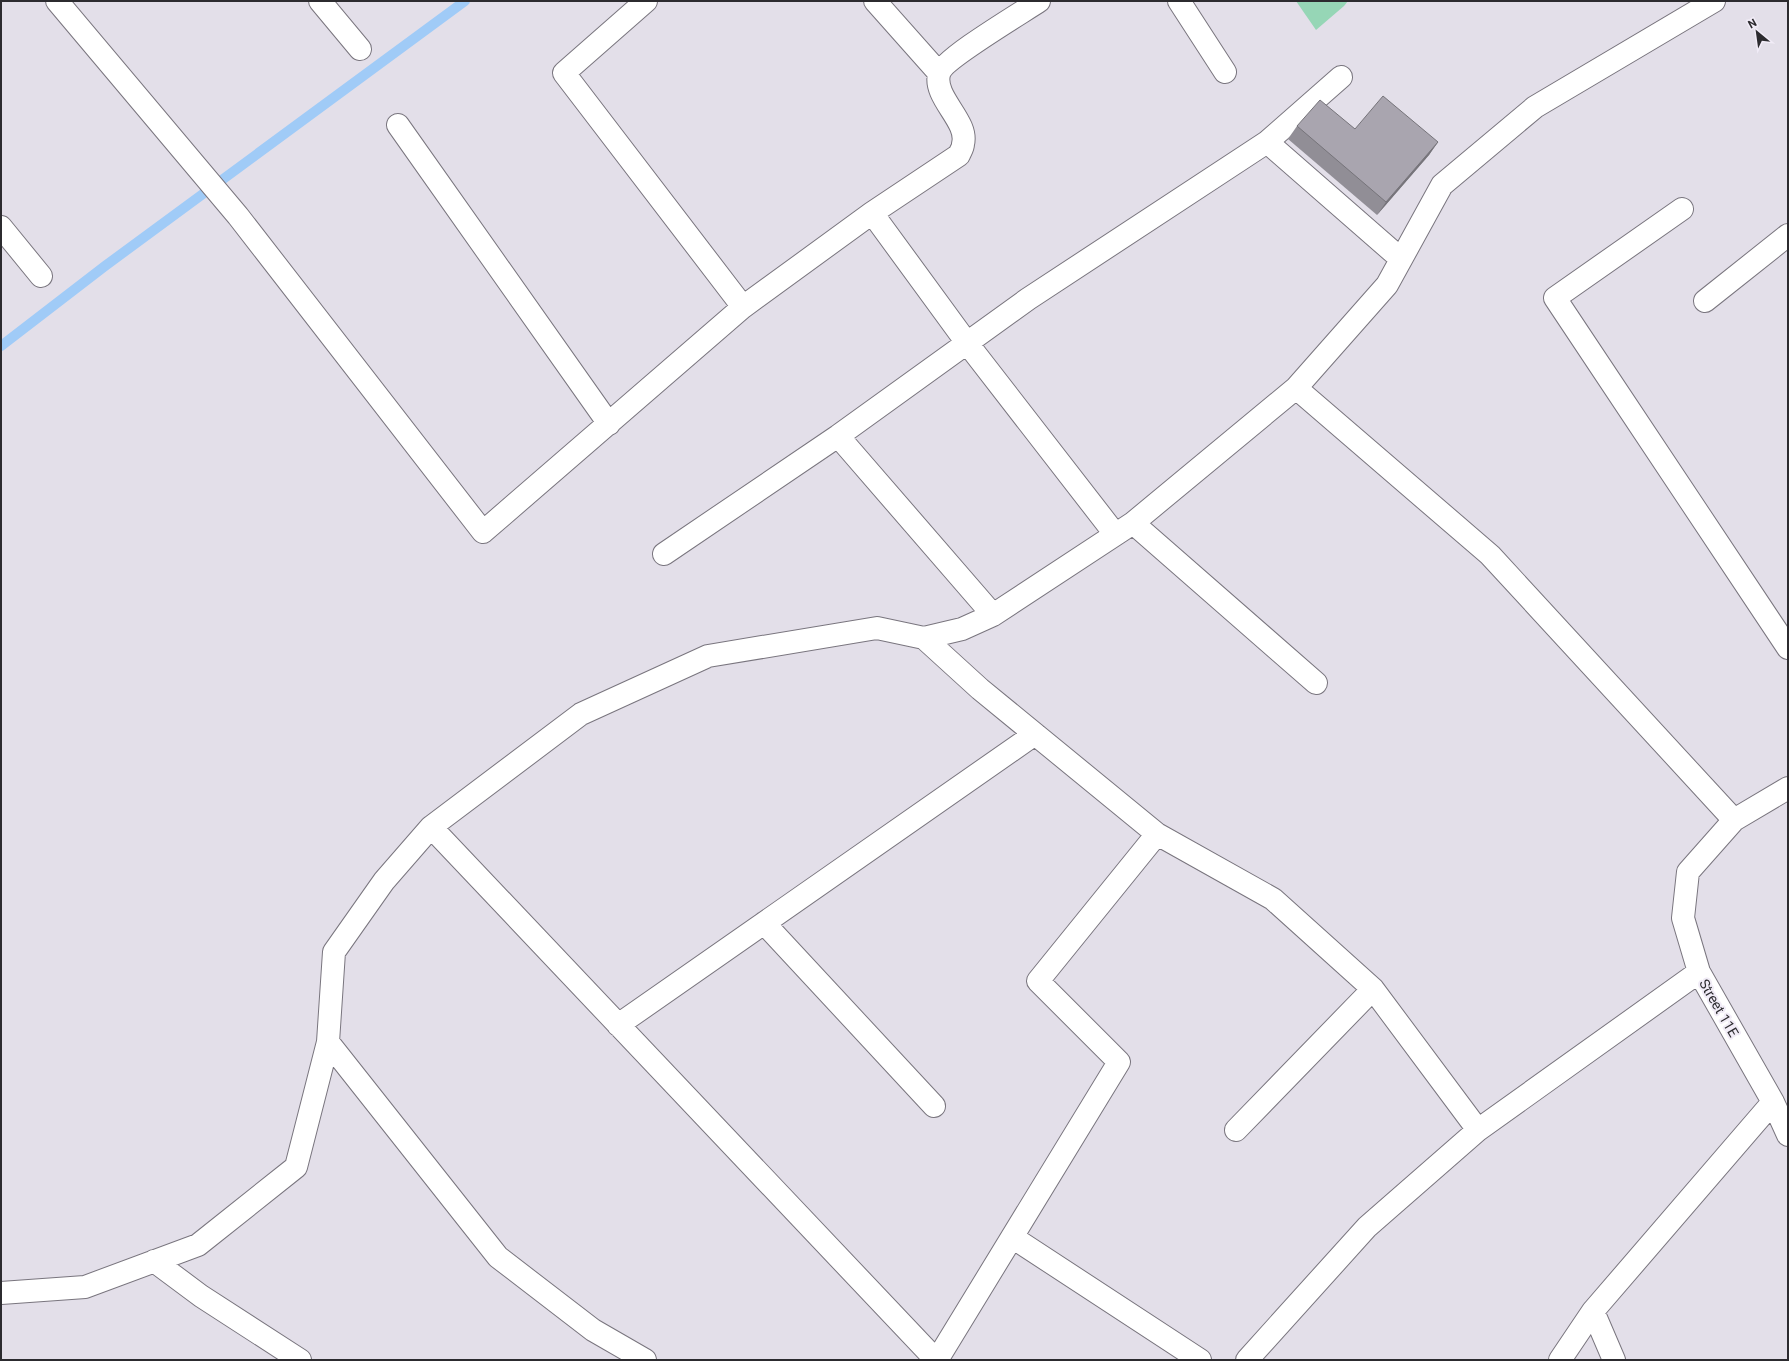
<svg xmlns="http://www.w3.org/2000/svg" width="1789" height="1361" font-family="Roboto,sans-serif">
<style>
.green{fill:#96d6b6}
.lines{fill:none;stroke-linecap:round;stroke-linejoin:round}
.stream{stroke:#a0cbf7;stroke-width:10}
.street-casing{stroke:#79757e;stroke-width:24}
.street{stroke:#fff;stroke-width:22}
.wall{fill:#918e96}
.shaded-wall{fill:#76747a}
.building{fill:#a9a5af;stroke:#76747a}
.labels{text-anchor:middle;stroke-width:4;stroke-linejoin:round;paint-order:stroke}
.street-label{font-size:14px;fill:#2c2b2f;stroke:#f1ecf7}
</style>
<rect width="100%" height="100%" fill="#e3dfe9"/>
<path class="green" d="M1296 1H1348L1344 6 1316 30Z"/>
<g class="lines">
<path class="stream" d="M1 346 105 266 465 1"/>
<defs>
<path id="street" d="M57 1 238 216 483 532 743 307 872 213 959 155C960 152 963 148 963 144 969 121 933 98 939 74 943 59 1023 12 1039 1
M320 1 360 49
M646 1 564 73 743 307
M875 1 939 73
M1179 1 1225 72
M398 125 609 424
M1267 142 1401 259
M1682 209 1555 298 1788 648
M872 213 967 343 1115 534
M1 227 41 276
M1705 301 1788 235
M1296 388 1490 555 1734 820
M838 436 993 615
M1133 523 1316 683
M664 554 838 436 1028 299 1267 142 1341 77
M924 638 980 689 1157 834 1273 899 1373 989 1478 1130
M1788 788 1734 820 1688 872 1683 918 1699 972 1773 1102 1788 1135
M431 827 936 1360
M764 923 934 1106
M618 1025 1035 734
M328 1042 498 1257 593 1330 645 1360
M1236 1130 1373 989
M1012 1237 1200 1360
M154 1261 201 1296 300 1360
M1 1293 85 1287 198 1245 296 1167 328 1042 334 952 384 881 431 827 581 714 708 656 877 628 924 638 962 629 993 615 1133 523 1296 388 1387 285 1442 185 1535 107 1714 1
M1593 1311 1614 1360
M937 1360 1119 1062 1038 981 1157 834
M1247 1360 1367 1227 1478 1130 1699 972
M1560 1360 1593 1311 1773 1102"/>
</defs>
<use href="#street" class="street-casing"/>
<use href="#street" class="street"/>
</g>
<path class="wall" d="M1297 126 1355 129 1438 142 1429 155 1377 215 1288 139Z"/>
<path class="shaded-wall" d="M1438 142 1429 155 1377 215 1386 202Z"/>
<path class="building" d="M1383 96 1438 142 1386 202 1297 126 1320 100 1355 129Z"/>
<g class="labels">
<g class="street-label">
<text transform="translate(1719 1008) rotate(60)" y="5">Street 11E</text>
</g>
</g>
<rect width="1789" height="1361" fill="none" stroke="#2c2b2f" stroke-width="4"/>
<g transform="translate(1757 32) rotate(331)" stroke="#f1ecf7" stroke-width="3" paint-order="stroke">
<path d="M0-3L7 15L0 10L-7 15Z" fill="#2c2b2f"/>
<text y="-6" font-size="11" font-weight="bold" text-anchor="middle" fill="#2c2b2f">N</text>
</g>
</svg>
